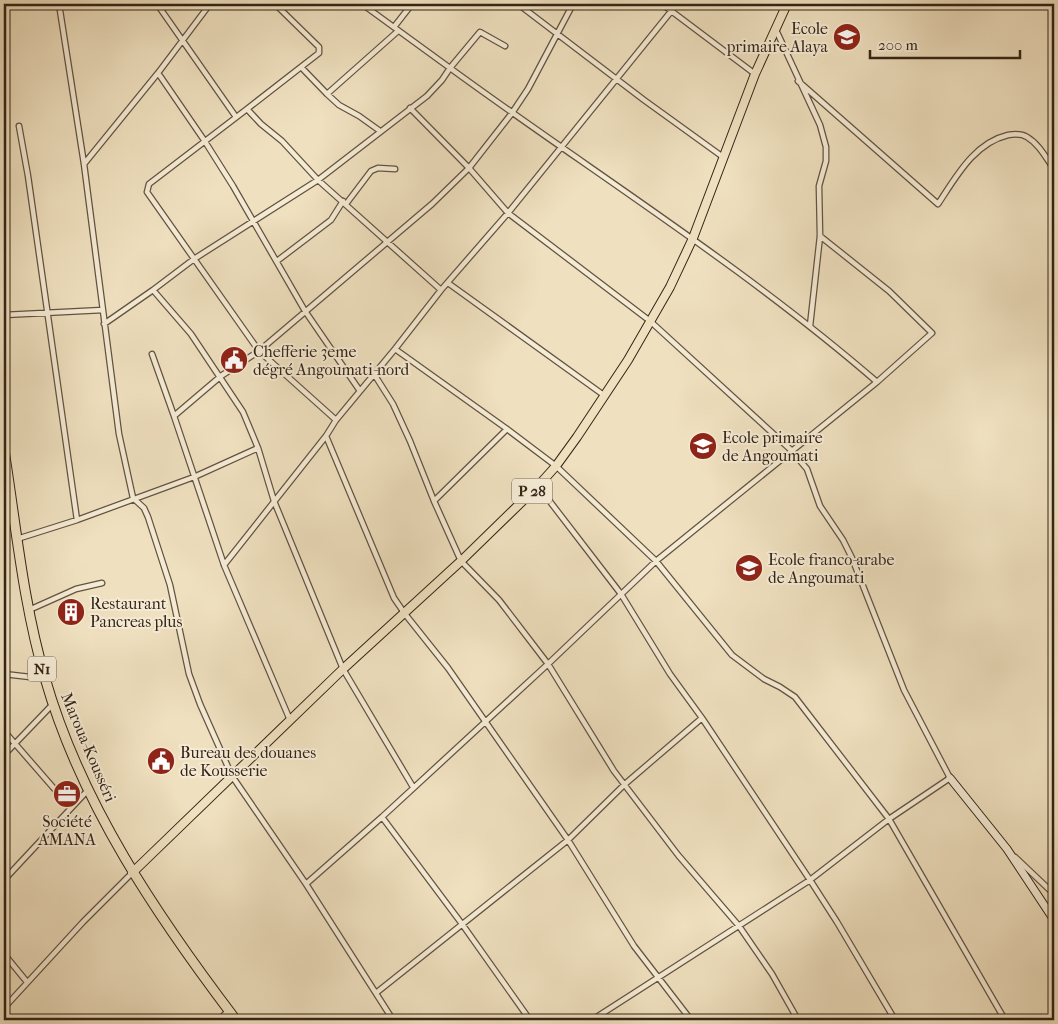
<svg xmlns="http://www.w3.org/2000/svg" width="1058" height="1024" font-family="'IM FELL French Canon',serif">
<style>
.lines{fill:none;stroke-linecap:round;stroke-linejoin:round}
.street-casing{stroke:#625341;stroke-width:7}
.secondary-casing{stroke:#332417;stroke-width:9}
.primary-casing{stroke:#332417;stroke-width:10}
.highway-casing{stroke:#332417;stroke-width:11}
.street{stroke:#f5ebd5;stroke-width:4.5}
.secondary{stroke:#f5ebd5;stroke-width:7}
.primary{stroke:#efe0bf;stroke-width:8}
.highway{stroke:#efe0bf;stroke-width:9}
.labels{text-anchor:middle;stroke-width:4;stroke-linejoin:round;paint-order:stroke}
.shield{fill:#f5ebd5;stroke:#6d6050;stroke-width:1}
.shield-label{font-size:15px;font-weight:bold;fill:#332417}
.poi-label{font-size:16px;fill:#332417;stroke:#f5ebd5;text-anchor:start}
.street-label{font-size:16px;fill:#332417;stroke:#f5ebd5}
</style>
<rect width="100%" height="100%" fill="#efe0bf"/>
<filter id="stains"><feTurbulence type="fractalNoise" baseFrequency=".004" numOctaves="4"/><feColorMatrix values="0 0 0 0 .2 0 0 0 0 .09 0 0 0 0 .02 0 0 0 .5 -.17"/></filter>
<radialGradient id="worn" r=".72"><stop offset=".6" stop-color="#630" stop-opacity="0"/><stop offset="1" stop-color="#630" stop-opacity=".3"/></radialGradient>
<g class="lines">
<defs>
<path id="street" d="M59 4 84 164 119 434 133 498 144 508 148 517 170 585 189 674 200 704 232 776 306 884 393 1020
M157 4 236 117
M362 4 450 68 480 32 505 46
M518 4 644 100 723 157
M662 4 755 74
M394 27 412 4
M776 30 820 125 826 147V161L819 186 820 236 810 326
M301 67 327 94
M158 73 204 140 233 186 305 311 360 391
M798 81 938 204C956 177 974 143 1008 135 1014 134 1022 134 1027 137 1039 144 1046 158 1054 169
M410 108 469 168 508 213 650 321 791 450 807 469 820 506 843 540 852 558 904 690 950 778 889 819 810 880 592 1020
M247 109 319 53V47L275 4
M19 126 28 176 77 520
M380 131 359 116 339 105 327 94 398 31
M84 164 158 73 210 4
M346 204 371 171 378 168 395 169
M820 236 889 291 932 333 877 382
M277 261 331 220 343 201
M448 283 605 396
M4 315 103 310
M104 324 153 290
M395 349 507 429 556 466 656 561 732 655 764 679 780 687 795 697 889 819 1005 1020
M152 354 174 416
M374 374 393 404 410 441 434 501 461 561 499 600 548 664 614 771 678 855 739 926 772 974 798 1020
M336 420 259 351 147 192 149 184 247 109 261 124 282 141 318 180 441 290
M326 436 394 598 405 614 448 668 568 840 634 946 691 1020
M538 486 621 594 670 674 702 718 810 880 837 922 895 1020
M434 501 507 429
M17 539 77 520 194 477 258 448
M224 565 326 436 336 420 395 349 441 290 508 213 677 4
M29 610 76 589 102 583
M4 674 30 677 44 676
M290 720 224 565 174 416 221 376 259 351 432 204 469 168 512 113 528 89 573 4
M4 731 71 808
M4 755 53 704
M382 817 462 924 530 1020
M1015 857 1054 894
M4 880 88 790
M306 884 382 817 548 664 656 561 877 382C743 266 592 172 450 68L442 80 427 96 318 180 194 259 153 290 191 334 243 412 258 448 274 501 343 669 413 787
M4 954 27 982
M376 993 568 840 625 784 702 718
M4 1008 83 922 132 873
M219 1020 228 1011"/>
<path id="secondary" d="M950 778 1007 849 1054 920"/>
<path id="primary" d="M132 873 343 669 461 561 538 486 556 466 577 437 628 360 670 287 693 238 755 74 787 4"/>
<path id="highway" d="M4 450C16 525 23 603 45 678 81 804 157 916 236 1020"/>
</defs>
<use href="#street" class="street-casing"/>
<use href="#secondary" class="secondary-casing"/>
<use href="#primary" class="primary-casing"/>
<use href="#highway" class="highway-casing"/>
<use href="#street" class="street"/>
<use href="#secondary" class="secondary"/>
<use href="#primary" class="primary"/>
<use href="#highway" class="highway"/>
</g>
<defs>
<symbol id="school-disc" viewBox="-11 -11 22 22"><circle r="9.5" fill="#8f2418" stroke="#f5ebd5"/><path d="M0-5L7-2L0 1L-7-2ZM-4 1L0 2.5L4 1V4Q0 6-4 4Z" fill="#fff"/></symbol>
<symbol id="civic-disc" viewBox="-11 -11 22 22"><circle r="9.5" fill="#8f2418" stroke="#f5ebd5"/><path d="M-.6-6.5H3V-4.5H.6V-3L4-1V1h2V6H-6V1h2V-1L-.6-3ZM-1.2 2.5V6h2.4V2.5Z" fill="#fff"/></symbol>
<symbol id="building-disc" viewBox="-11 -11 22 22"><circle r="9.5" fill="#8f2418" stroke="#f5ebd5"/><path d="M-4-6H4V6H1V3H-1V6H-4ZM-2.5-4.3h1.7v1.8h-1.7ZM.8-4.3h1.7v1.8H.8ZM-2.5-1h1.7V.8h-1.7ZM.8-1h1.7V.8H.8Z" fill="#fff"/></symbol>
<symbol id="office-disc" viewBox="-11 -11 22 22"><circle r="9.5" fill="#8f2418" stroke="#f5ebd5"/><path d="M-6-3h4V-5.5h4V-3h4V5H-6ZM-1-4.5V-3h2v-1.5ZM-6 0V1H6V0Z" fill="#fff"/></symbol>
</defs>
<g fill-rule="evenodd">
<use href="#school-disc" x="831" y="21" width="32" height="32"/>
<use href="#civic-disc" x="218" y="344" width="32" height="32"/>
<use href="#school-disc" x="687" y="430" width="32" height="32"/>
<use href="#school-disc" x="733" y="552" width="32" height="32"/>
<use href="#building-disc" x="55" y="596" width="32" height="32"/>
<use href="#civic-disc" x="145" y="745" width="32" height="32"/>
<use href="#office-disc" x="51" y="778" width="32" height="32"/>
</g>
<g class="labels">
<g class="shield">
<rect x="512" y="478.5" width="40" height="25" rx="4"/>
<rect x="28" y="656.5" width="28" height="25" rx="4"/>
</g>
<g class="shield-label">
<text x="532" y="496">P 28</text>
<text x="42" y="674">N1</text>
</g>
<g class="poi-label">
<text x="828" y="34" text-anchor="end">Ecole<tspan x="828" dy="18">primaire Alaya</tspan></text>
<text x="253" y="357">Chefferie 3eme<tspan x="253" dy="18">dégré Angoumati-nord</tspan></text>
<text x="722" y="443">Ecole primaire<tspan x="722" dy="18">de Angoumati</tspan></text>
<text x="768" y="565">Ecole franco-arabe<tspan x="768" dy="18">de Angoumati</tspan></text>
<text x="90" y="609">Restaurant<tspan x="90" dy="18">Pancreas plus</tspan></text>
<text x="180" y="758">Bureau des douanes<tspan x="180" dy="18">de Kousserie</tspan></text>
<text x="67" y="827" text-anchor="middle">Société<tspan x="67" dy="18">AMANA</tspan></text>
</g>
<g class="street-label">
<text transform="translate(89 747) rotate(67)" y="6">Maroua-Kousséri</text>
</g>
</g>
<rect width="1058" height="1024" fill="none" stroke="#efe0bf" stroke-width="20"/>
<rect x="5" y="5" width="1048" height="1014" fill="none" stroke="#332417" stroke-width="2.5"/>
<rect x="10" y="10" width="1038" height="1004" fill="none" stroke="#332417"/>
<path d="M870 50v8h150v-8" fill="none" stroke="#332417" stroke-width="2.5"/>
<text x="878" y="50" font-size="15" fill="#332417" stroke="#f5ebd5" stroke-width="4" paint-order="stroke">200 m</text>
<rect width="100%" height="100%" filter="url(#stains)"/>
<rect width="100%" height="100%" fill="url(#worn)"/>
</svg>
